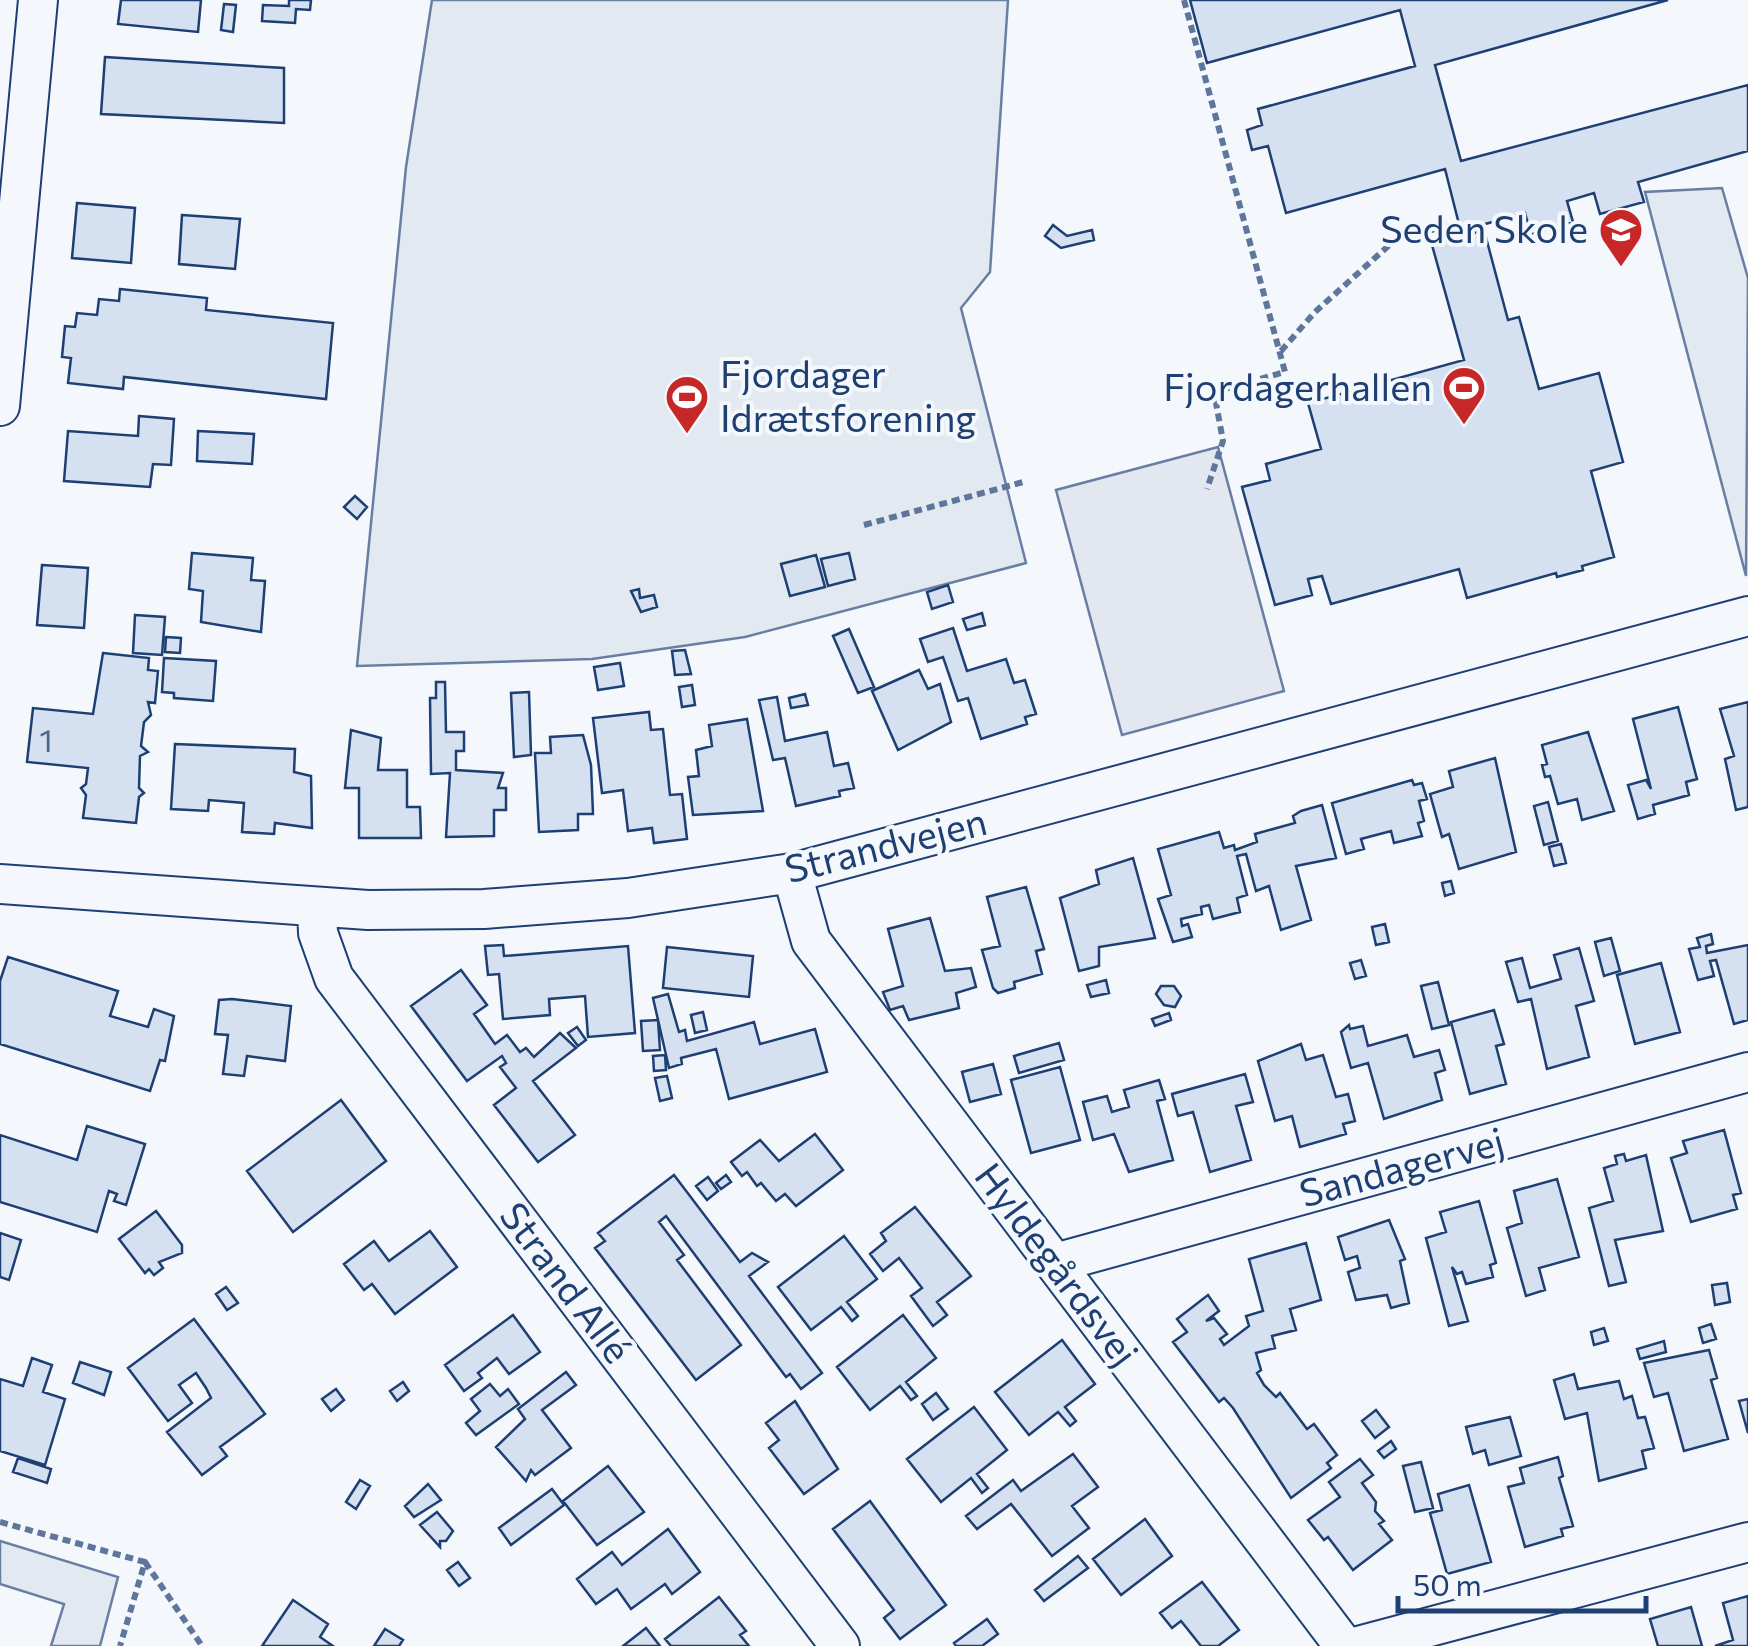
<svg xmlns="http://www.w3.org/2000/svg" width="1748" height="1646" font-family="Commissioner,sans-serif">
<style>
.green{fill:#e3e9f0;stroke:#687fa3;stroke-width:2.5}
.parking{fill:#e3e8f0;stroke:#687fa3;stroke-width:2.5}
.building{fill:#d5e0f0;stroke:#1d3f73;stroke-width:2.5}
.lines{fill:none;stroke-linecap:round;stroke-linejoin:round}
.minor-casing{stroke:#1d3f73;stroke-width:42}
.path{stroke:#5e769c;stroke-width:6;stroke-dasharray:8 5;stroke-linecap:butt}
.minor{stroke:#f4f7fb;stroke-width:38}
.labels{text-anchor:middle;stroke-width:8;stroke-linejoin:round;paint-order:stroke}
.number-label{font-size:32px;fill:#4b6792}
.poi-label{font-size:38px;fill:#1d3f73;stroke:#f4f7fb;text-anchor:end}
.street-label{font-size:38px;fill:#1d3f73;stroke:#f4f7fb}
</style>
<rect width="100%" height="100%" fill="#f4f7fb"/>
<path class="green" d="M432 0H1008L990 272 961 308 1026 563 745 637 592 659 357 666 406 167Z
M1722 188 1748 278 1746 576 1645 192Z
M0 1541 118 1577 100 1646H51L64 1604 0 1584Z"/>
<path class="parking" d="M1218 447 1284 691 1122 735 1056 490Z"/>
<path class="building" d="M121 0H201L198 32 118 24Z
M289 0H311L310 10 296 9 295 23 262 21 263 5 289 6Z
M1190 0H1668L1435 65 1461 161 1748 85V151L1638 182 1644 202 1600 214 1594 193 1567 201 1573 222 1531 234 1525 213 1478 226 1479 231 1462 236 1445 169 1286 213 1268 146 1252 150 1247 130 1262 125 1258 109 1415 66 1400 10 1207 63Z
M224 4 236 5 233 32 221 30Z
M105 57 284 68V123L101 114Z
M77 203 135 208 131 263 72 258Z
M182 215 240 219 235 269 179 264Z
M1053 225 1067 236 1092 230 1094 240 1061 248 1045 236Z
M1484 230 1508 320 1519 317 1539 389 1599 373 1623 462 1591 471 1614 557 1582 566 1583 570 1557 577 1556 573 1467 598 1459 569 1331 604 1322 576 1308 579 1312 595 1275 605 1242 487 1270 480 1266 464 1321 449 1308 403 1464 360 1432 245Z
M120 289 207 298 206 310 333 323 326 399 124 377 123 389 68 383 71 358 62 357 65 326 75 327 77 313 97 315 99 299 119 301Z
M139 416 174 419 171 465 153 464 150 487 64 481 68 431 138 436Z
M198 431 254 434 252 464 197 461Z
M355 496 367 507 357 519 344 507Z
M192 553 253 558 251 580 265 581 261 632 201 622 203 591 189 589Z
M849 553 855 579 828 586 821 559Z
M816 555 825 587 790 596 781 564Z
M42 565 88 568 84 628 37 625Z
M948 585 953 602 932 609 927 592Z
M639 589 640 598 654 595 657 607 641 612 631 591Z
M982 613 985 625 967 630 963 619Z
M135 615 165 617 162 655 133 653Z
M953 628 967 671 1006 659 1014 683 1025 680 1036 714 1025 717 1027 724 981 739 968 698 958 701 943 657 928 662 920 639Z
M849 629 874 687 858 693 833 636Z
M166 637 181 638 180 653 165 652Z
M685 650 691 674 675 675 672 651Z
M103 653 149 658 148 670 158 671 155 703 148 702 151 715 144 722 141 746 148 752 140 756 139 788 144 793 139 797 136 823 83 818 86 795 81 788 86 784 88 768 27 762 33 708 93 714Z
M164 658 216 661 213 701 174 698V693L162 692Z
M620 663 624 686 598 690 594 667Z
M919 670 928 689 940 684 951 722 898 750 872 691Z
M436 682H445L446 732H464V751H456V770L503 773 498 788H506V810H494V836L446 837 450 773 431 774 430 698H436Z
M692 685 695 705 682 707 679 687Z
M529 692 531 755 514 757 511 693Z
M805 694 808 705 791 708 789 698Z
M777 697 785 741 827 732 834 766 848 763 854 788 839 791 840 796 796 806 785 758 773 760 759 700Z
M1748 702V807L1736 810 1725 759 1734 756 1720 709Z
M1678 707 1697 779 1686 782 1689 795 1653 805 1655 814 1638 819 1628 785 1646 780 1651 789 1633 719Z
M649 712 651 730 663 729 670 795 682 794 687 839 654 843 652 828 628 831 623 790 602 793 593 718Z
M747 719 763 811 693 815 688 777 699 776 696 750 712 746 709 725Z
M351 730 381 738 378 770H407V807H420L421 838H359V788H345Z
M1588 732 1614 811 1582 820 1577 799 1558 804 1550 776 1545 777 1542 765 1547 764 1542 745Z
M583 735 591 765 593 814H578V830L539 832 535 753H551L550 737Z
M175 744 295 749 294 772 311 776 312 828 275 823 274 834 242 832 244 803 209 800 208 811 171 809Z
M1495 758 1516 852 1459 869 1449 834 1442 837 1430 794 1453 787 1449 771Z
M1412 780 1414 785 1422 783 1427 799 1419 801 1424 821 1418 823 1422 836 1394 843 1391 831 1361 839 1364 849 1346 854 1332 803Z
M1548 802 1558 841 1544 845 1534 806Z
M1322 805 1336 858 1296 866 1311 920 1281 930 1269 886 1256 891 1246 854 1237 856 1247 895 1237 898 1240 912 1213 919 1209 905 1201 907 1202 914 1181 919 1182 926 1188 924 1192 937 1173 942 1158 899 1171 895 1158 849 1219 832 1224 848 1234 845 1235 850 1257 842 1255 834 1295 823 1293 816 1301 811Z
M1561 844 1566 863 1554 866 1549 847Z
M1133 858 1155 938 1099 947V966L1079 971 1060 898 1099 884 1096 870Z
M1451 881 1454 893 1445 896 1442 883Z
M1026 887 1044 949 1036 951 1042 974 1014 982 1015 988 998 993 993 988 982 950 1000 946 987 897Z
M930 918 945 971 971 968 976 987 956 993 959 1008 909 1020 903 1006 890 1010 883 992 903 986 888 929Z
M1385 924 1389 942 1376 945 1372 927Z
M1711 934 1713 944 1706 946 1707 953 1748 945V1020L1734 1024 1716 960 1710 961 1714 976 1698 980 1689 949 1700 947 1697 938Z
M1611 938 1620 971 1604 976 1595 942Z
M503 945 504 956 628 946 635 1033 588 1037 585 996 549 999 550 1015 503 1019 499 974 488 975 485 946Z
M667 947 753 956 749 997 663 988Z
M1579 948 1594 1001 1576 1006 1589 1057 1547 1069 1531 999 1518 1002 1506 962 1522 958 1530 988 1561 979 1554 955Z
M8 957 118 991 110 1016 148 1027 154 1009 174 1016 165 1061 160 1060 150 1091 0 1044V981Z
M1361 960 1366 976 1355 979 1350 963Z
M1661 963 1680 1032 1635 1044 1617 975Z
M461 970 487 1005 474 1014 495 1044 507 1035 520 1052 526 1048 534 1057 560 1033 576 1048 533 1081 575 1135 538 1162 494 1105 516 1088 500 1067 506 1063 502 1056 467 1081 411 1006Z
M1106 980 1109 993 1091 997 1087 985Z
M1438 982 1449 1025 1432 1029 1421 986Z
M1161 986H1174L1181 996 1175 1007 1164 1005 1156 994Z
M668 994 679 1032 685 1030 687 1041 754 1022 760 1044 815 1029 827 1072 729 1099 716 1049 681 1058 682 1064 669 1068 653 998Z
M232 999 291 1006 285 1061 247 1056 244 1076 223 1074 228 1035 215 1034 219 1000Z
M1494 1010 1504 1044 1496 1046 1506 1084 1470 1094 1451 1022Z
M703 1012 707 1030 695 1033 691 1015Z
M1169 1013 1171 1020 1155 1026 1152 1019Z
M658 1020 660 1050 643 1051 641 1021Z
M1349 1025 1350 1029 1363 1026 1368 1046 1407 1035 1414 1057 1439 1050 1445 1070 1435 1073 1442 1100 1384 1119 1368 1063 1351 1068 1341 1032Z
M577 1027 586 1040 578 1046 568 1033Z
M1059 1043 1064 1060 1019 1073 1014 1056Z
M1301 1044 1306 1060 1323 1055 1336 1097 1348 1094 1355 1121 1343 1124 1346 1134 1300 1147 1292 1116 1275 1121 1258 1061Z
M665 1055 666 1070 654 1071 653 1056Z
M993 1064 1001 1094 970 1102 962 1072Z
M1060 1067 1080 1140 1031 1153 1011 1080Z
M1245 1074 1253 1102 1236 1106 1251 1160 1210 1172 1193 1112 1178 1116 1172 1094Z
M667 1076 672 1098 660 1101 655 1078Z
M1159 1080 1165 1099 1157 1101 1173 1160 1129 1172 1114 1134 1093 1140 1083 1102 1107 1096 1112 1112 1129 1107 1124 1090Z
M341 1100 386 1161 293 1232 247 1171Z
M87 1126 145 1144 126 1205 114 1201 117 1194 109 1191 97 1232 0 1202V1135L77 1160Z
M1724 1130 1741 1193 1733 1195 1737 1209 1691 1222 1671 1158 1687 1153 1683 1141Z
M815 1134 843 1170 796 1206 785 1194 776 1201 761 1183 757 1186 747 1172 742 1176 731 1162 760 1140 779 1161Z
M1624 1154 1626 1161 1646 1155 1663 1231 1615 1240 1626 1282 1609 1286 1589 1208 1613 1201 1604 1168 1617 1164 1615 1156Z
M674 1175 740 1262 752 1253 768 1262 749 1276 822 1373 801 1389 790 1374 786 1377 666 1216 659 1222 684 1255 677 1260 741 1345 696 1380 595 1248 605 1241 598 1233Z
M726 1175 731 1182 721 1189 716 1183Z
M708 1177 718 1191 707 1200 696 1186Z
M1557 1179 1579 1257 1539 1268 1545 1290 1526 1296 1507 1228 1522 1223 1514 1191Z
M1479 1201 1496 1263 1490 1265 1493 1277 1466 1284 1462 1272 1457 1274 1452 1267 1468 1321 1449 1326 1426 1238 1446 1232 1440 1212Z
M915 1207 971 1276 937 1302 947 1315 933 1326 911 1296 922 1288 899 1258 883 1271 870 1254 886 1241 881 1233Z
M156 1211 182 1245V1253L159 1262 163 1268 154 1275 149 1269 145 1273 119 1239Z
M1389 1220 1405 1259 1400 1261 1409 1303 1391 1308 1387 1295 1356 1300 1348 1272 1360 1268 1357 1256 1345 1260 1338 1237Z
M430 1231 457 1267 395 1314 372 1284 364 1290 344 1264 374 1241 389 1261Z
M0 1233 21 1240 9 1280 0 1277Z
M844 1236 877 1279 847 1302 858 1316 852 1321 841 1307 811 1330 778 1287Z
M1306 1243 1321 1300 1290 1309 1296 1330 1272 1336 1275 1348 1256 1353 1261 1370 1257 1373 1264 1385 1276 1397 1280 1393 1307 1429 1314 1424 1337 1455 1327 1463 1331 1468 1291 1498 1233 1408 1224 1398 1219 1402 1173 1342 1187 1332 1177 1319 1208 1295 1219 1311 1206 1321 1214 1318 1227 1334 1220 1339 1224 1345 1249 1326 1246 1316 1263 1311 1249 1259Z
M1727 1283 1730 1302 1715 1305 1712 1285Z
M226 1287 238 1303 227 1310 216 1294Z
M513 1315 540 1352 509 1374 497 1358 478 1373 482 1378 464 1391 445 1365Z
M903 1315 936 1358 906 1382 917 1396 911 1400 900 1386 870 1410 837 1367Z
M194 1319 265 1414 220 1447 227 1456 202 1475 167 1432 211 1398 206 1388 196 1373 179 1385 192 1403 168 1421 128 1368Z
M1711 1324 1716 1339 1703 1343 1699 1328Z
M1604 1328 1608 1341 1594 1345 1591 1332Z
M1062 1340 1095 1384 1065 1407 1076 1421 1070 1426 1058 1412 1029 1435 995 1392Z
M1664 1341 1666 1352 1640 1359 1637 1349Z
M1709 1350 1717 1378 1711 1380 1728 1439 1684 1451 1668 1393 1654 1397 1644 1363Z
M32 1358 52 1365 43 1392 65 1399 45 1465 0 1451V1379L23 1386Z
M80 1362 111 1372 104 1395 73 1383Z
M566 1372 576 1385 542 1410 571 1448 535 1475 531 1470 526 1481 496 1447 525 1419 518 1409Z
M1574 1374 1578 1389 1619 1381 1624 1399 1632 1396 1638 1418 1645 1417 1654 1448 1642 1451 1646 1468 1599 1481 1587 1413 1565 1419 1554 1380Z
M403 1382 409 1391 397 1401 390 1391Z
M490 1384 500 1396 508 1389 519 1404 476 1435 466 1423 480 1411 471 1399Z
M336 1389 344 1400 331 1411 322 1399Z
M936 1393 948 1409 933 1420 922 1404Z
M1748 1399V1433L1739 1401Z
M795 1401 838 1469 804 1494 769 1448 779 1440 766 1423Z
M974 1407 1007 1450 977 1474 988 1488 982 1493 971 1478 941 1502 907 1459Z
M1376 1410 1389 1427 1375 1438 1362 1421Z
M1510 1417 1521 1456 1489 1465 1485 1450 1473 1454 1466 1427Z
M1391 1441 1396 1449 1384 1458 1378 1451Z
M1073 1454 1098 1487 1072 1506 1089 1528 1052 1556 1011 1504 977 1529 966 1516 1013 1480 1021 1491Z
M1558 1457 1563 1476 1559 1478 1573 1526 1561 1529 1563 1536 1525 1547 1508 1487 1524 1483 1520 1468Z
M18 1458 51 1469 47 1483 13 1472Z
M1360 1459 1373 1475 1362 1483 1376 1502 1375 1511 1384 1521 1379 1524 1392 1540 1353 1570 1328 1537 1324 1540 1308 1520 1340 1497 1329 1482Z
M1421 1462 1433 1508 1415 1512 1403 1466Z
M608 1466 644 1512 597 1545 563 1501Z
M360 1480 370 1486 356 1509 346 1502Z
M428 1484 441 1500 414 1517 405 1506Z
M1469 1485 1491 1562 1447 1574 1430 1513 1442 1510 1438 1494Z
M552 1489 564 1505 511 1545 499 1528Z
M870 1501 946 1605 900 1639 884 1618 894 1610 833 1529Z
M437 1512 453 1531 446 1541H440V1547L420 1525Z
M1145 1519 1172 1556 1121 1595 1093 1559Z
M668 1529 700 1572 672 1594 665 1584 631 1609 617 1589 596 1604 577 1579 612 1552 622 1565Z
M1078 1556 1088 1568 1044 1601 1035 1590Z
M458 1562 470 1578 459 1586 447 1570Z
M1202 1582 1239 1630 1218 1646H1201L1181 1621 1172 1628 1160 1613Z
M1748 1596V1646H1715L1733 1640 1723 1603Z
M719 1597 746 1631 740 1635 749 1646H671L665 1639Z
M293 1600 328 1624 320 1637 333 1646H262Z
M1691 1607 1702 1646H1658L1650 1619Z
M987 1619 998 1634 982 1646H956L954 1643Z
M646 1628 660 1646H623Z
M385 1629 403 1640 399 1646H374Z"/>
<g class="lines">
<defs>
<path id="minor" d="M0 406 38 0
M792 873 811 941 1344 1646
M0 884 368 910 484 909 628 898 792 873 1748 616
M317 907 318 933 334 978 840 1646
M1055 1263 1748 1072
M1358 1646 1748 1542"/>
</defs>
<use href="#minor" class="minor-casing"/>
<path class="path" d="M1184 0 1285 372 1214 392 1223 441 1207 489
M1281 351 1315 312 1396 239 1452 225
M864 525 1027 481
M0 1522 145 1562 120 1646
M145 1562 202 1646"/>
<use href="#minor" class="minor"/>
</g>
<defs>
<symbol id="school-pin" viewBox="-11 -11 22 30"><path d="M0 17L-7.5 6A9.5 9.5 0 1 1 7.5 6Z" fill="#c62828" stroke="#f4f7fb"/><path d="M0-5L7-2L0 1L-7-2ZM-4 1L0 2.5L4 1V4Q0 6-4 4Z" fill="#fff"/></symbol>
<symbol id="stadium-pin" viewBox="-11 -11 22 30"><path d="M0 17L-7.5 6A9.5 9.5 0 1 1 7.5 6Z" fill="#c62828" stroke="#f4f7fb"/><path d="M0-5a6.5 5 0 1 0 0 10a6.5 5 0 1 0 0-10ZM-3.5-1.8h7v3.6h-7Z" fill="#fff"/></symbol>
</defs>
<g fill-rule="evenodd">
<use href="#school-pin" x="1596" y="205" width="50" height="68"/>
<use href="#stadium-pin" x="1439" y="363" width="50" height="68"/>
<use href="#stadium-pin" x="662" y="372" width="50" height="68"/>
</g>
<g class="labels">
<g class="number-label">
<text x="46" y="752">1</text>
</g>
<g class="poi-label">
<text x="1588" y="243">Seden Skole</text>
<text x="720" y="388" text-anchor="start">Fjordager<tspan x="720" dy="44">Idrætsforening</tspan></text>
<text x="1432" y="401">Fjordagerhallen</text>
</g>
<g class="street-label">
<text transform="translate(886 846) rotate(-14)" y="13">Strandvejen</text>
<text transform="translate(1402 1168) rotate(-15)" y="13">Sandagervej</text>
<text transform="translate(1056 1265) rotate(53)" y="13">Hyldegårdsvej</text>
<text transform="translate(565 1283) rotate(53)" y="13">Strand Allé</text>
</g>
</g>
<path d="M1398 1596v15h248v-15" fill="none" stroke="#1d3f73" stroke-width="5"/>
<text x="1413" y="1596" font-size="30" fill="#1d3f73" stroke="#f4f7fb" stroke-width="8" paint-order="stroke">50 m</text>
</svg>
